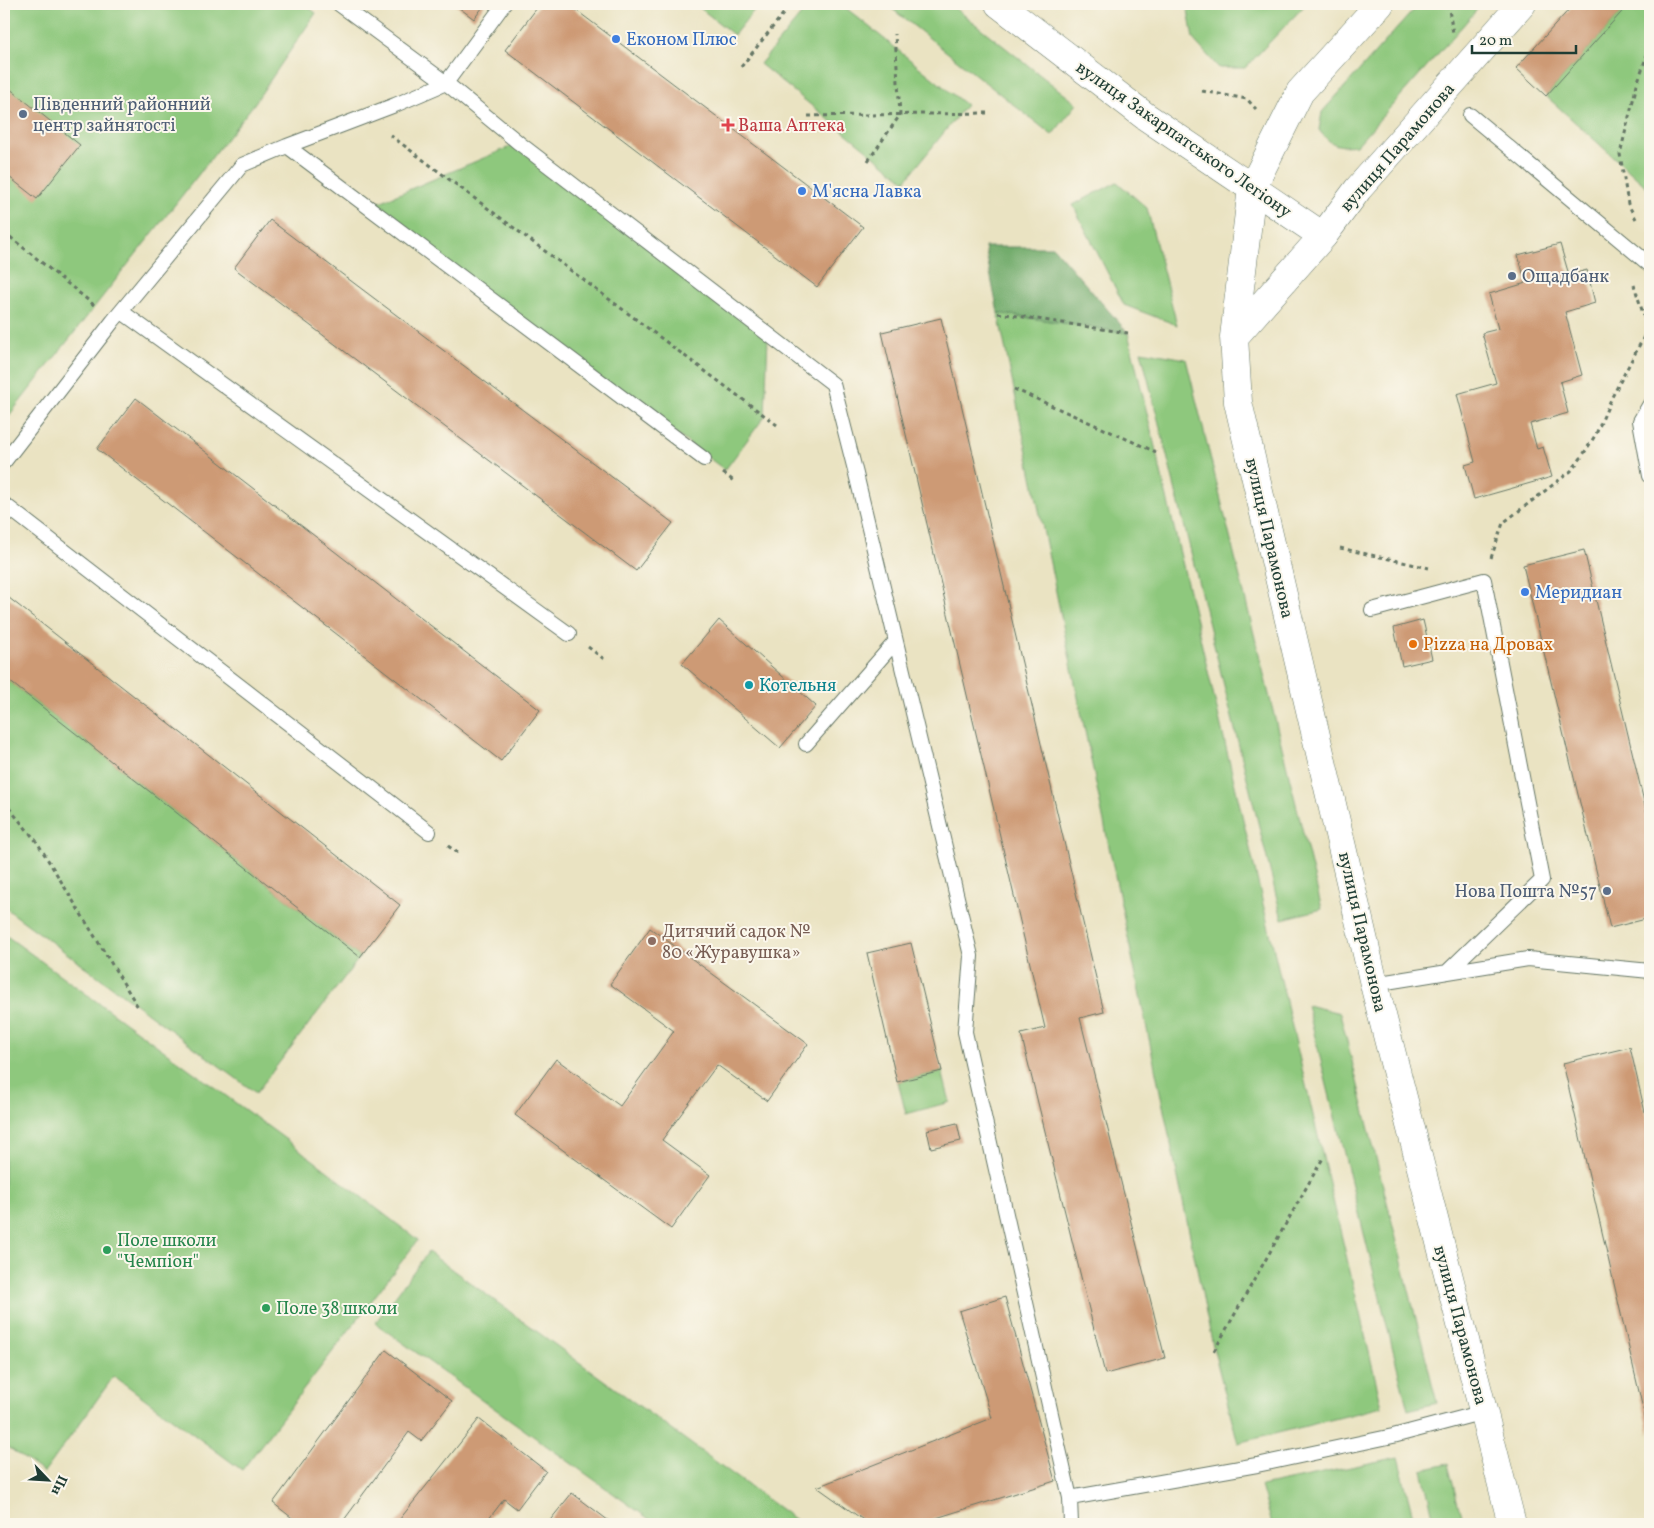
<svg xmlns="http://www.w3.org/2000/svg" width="1654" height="1528" font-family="Vollkorn,serif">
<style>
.green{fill:#8ec87d;stroke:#568258}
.forest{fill:#72ac6c;stroke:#487450}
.building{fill:#cd9a74}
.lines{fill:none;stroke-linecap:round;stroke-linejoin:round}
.service-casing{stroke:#676;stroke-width:16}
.minor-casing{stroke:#676;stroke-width:29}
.tertiary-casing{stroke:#676;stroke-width:29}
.path{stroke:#676;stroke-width:3;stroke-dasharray:4 4;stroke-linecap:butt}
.service{stroke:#fff;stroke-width:14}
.minor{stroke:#fff;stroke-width:28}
.tertiary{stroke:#fff;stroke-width:28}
.shop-dot{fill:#3f7fe0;stroke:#fbf7ec;stroke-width:2}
.service-dot{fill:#5c6f8a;stroke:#fbf7ec;stroke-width:2}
.health-dot{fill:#e0444e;stroke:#fbf7ec;stroke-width:2}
.food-dot{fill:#e8710a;stroke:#fbf7ec;stroke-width:2}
.culture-dot{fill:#0f9aa8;stroke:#fbf7ec;stroke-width:2}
.education-dot{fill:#8d6e63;stroke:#fbf7ec;stroke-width:2}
.leisure-dot{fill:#2e9e5b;stroke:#fbf7ec;stroke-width:2}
.labels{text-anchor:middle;stroke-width:4;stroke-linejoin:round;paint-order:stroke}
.shop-label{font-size:18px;fill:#366cbe;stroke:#fbf7ec;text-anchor:start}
.service-label{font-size:18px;fill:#4e5e75;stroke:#fbf7ec;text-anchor:start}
.health-label{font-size:18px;fill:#be3a42;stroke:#fbf7ec;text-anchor:start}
.street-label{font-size:18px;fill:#1f3d34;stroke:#fbf7ec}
.food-label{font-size:18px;fill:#c56008;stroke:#fbf7ec;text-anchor:start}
.culture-label{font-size:18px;fill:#0d838f;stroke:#fbf7ec;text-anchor:start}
.education-label{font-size:18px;fill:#785e54;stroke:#fbf7ec;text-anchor:start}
.leisure-label{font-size:18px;fill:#27864d;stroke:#fbf7ec;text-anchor:start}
</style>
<rect width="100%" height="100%" fill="#fbf7ec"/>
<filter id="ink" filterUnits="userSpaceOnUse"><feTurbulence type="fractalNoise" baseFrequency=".02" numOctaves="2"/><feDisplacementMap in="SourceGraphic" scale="10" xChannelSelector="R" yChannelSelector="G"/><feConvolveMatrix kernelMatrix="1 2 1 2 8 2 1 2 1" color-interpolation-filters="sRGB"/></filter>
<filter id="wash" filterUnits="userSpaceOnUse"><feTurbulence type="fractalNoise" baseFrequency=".0096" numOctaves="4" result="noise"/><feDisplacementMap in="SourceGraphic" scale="20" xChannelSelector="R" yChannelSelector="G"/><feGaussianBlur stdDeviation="1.12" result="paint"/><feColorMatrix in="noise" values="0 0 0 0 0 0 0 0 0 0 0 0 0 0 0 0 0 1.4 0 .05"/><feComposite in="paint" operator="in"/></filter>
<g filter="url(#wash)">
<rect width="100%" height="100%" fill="#eae3c2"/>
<path class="green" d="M4 4H304L316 13 254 104 4 422Z
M695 4H759L734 35Z
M810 4H841L966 105 905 181 760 64Z
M886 4H950L1077 104 1052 135Z
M1187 4H1306L1245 68H1219L1193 39Z
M1419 4H1482L1357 145C1338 147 1331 146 1319 130L1322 112Z
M1629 4H1650V190L1546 96Z
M519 143 768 335 765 416 725 470 368 207Z
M1117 182 1147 208 1177 325 1124 305 1073 205Z
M998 313 1128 333 1382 1407 1238 1443 1214 1351Z
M1141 351 1186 359 1322 909 1282 919Z
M4 677 360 957 256 1093 4 907Z
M4 934 292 1144 418 1240 242 1470 114 1376 44 1473 4 1444Z
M1307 1005 1340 1013 1437 1403 1408 1410Z
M942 1071 950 1102 906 1114 898 1082Z
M428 1252 801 1524H656L375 1323Z
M1398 1457 1415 1524H1272L1261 1486Z
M1448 1464 1463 1524H1435L1422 1470Z"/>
<path class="forest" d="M985 247H1053L1128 333 998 313Z"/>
<g id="blocks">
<path class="building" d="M454 4H485L474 19Z
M540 4H568L863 227 817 287 505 50Z
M1574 4H1629L1546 96 1516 68Z
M4 84 80 145 37 199 4 173Z
M270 220 673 523 636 571 234 268Z
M1560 244 1569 275 1587 270 1595 303 1565 312 1582 375 1560 382 1568 413 1530 424 1537 449 1543 447 1552 477 1474 499 1465 465 1475 462 1457 394 1496 383 1482 333 1498 329 1489 294 1526 283 1518 255Z
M941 318 1104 1012 1080 1018 1165 1358 1105 1374 1021 1034 1045 1028 882 332Z
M136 398 540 710 501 761 97 449Z
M1584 550 1650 827V918L1610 928 1523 565Z
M4 594 400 905 360 957 4 677Z
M719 620 816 706 780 748 682 664Z
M1423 620 1432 659 1402 666 1394 628Z
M650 928 808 1044 767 1101 717 1065 662 1140 710 1175 671 1229 515 1115 556 1059 620 1106 674 1031 610 984Z
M911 943 942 1071 897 1082 867 953Z
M1630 1047 1650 1134 1649 1435 1563 1063Z
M957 1123 961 1141 931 1148 927 1130Z
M1005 1297 1055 1481 917 1524H869L817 1487 992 1418 959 1311Z
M386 1350 452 1401 421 1441 409 1432 341 1524H293L296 1521 273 1503Z
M479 1419 546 1471 517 1509 504 1499 485 1524H396Z
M572 1493 613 1524H547Z"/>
</g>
</g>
<g filter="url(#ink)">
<use href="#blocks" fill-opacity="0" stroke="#676" stroke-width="1"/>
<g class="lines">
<defs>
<path id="service" d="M339 4 446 83 519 143 833 384 856 474 971 956 965 1032 1070 1498
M1470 115 1650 265
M287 146 704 459
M122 312 569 634
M1650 404 1640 421 1650 476
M4 462 113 321 242 165 287 146 395 105 446 83 504 4
M4 504 429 832
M1372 610 1484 580 1542 880 1447 972
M806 744 895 642
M1374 984 1528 959 1650 971
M1071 1524 1070 1498 1257 1465 1393 1436 1484 1412"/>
<path id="minor" d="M1252 188 1234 337 1238 402 1374 984 1512 1524
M1234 337 1323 236"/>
<path id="tertiary" d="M999 4 1145 116 1323 236 1358 189 1522 4
M1252 188 1300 92 1380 4"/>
</defs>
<use href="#service" class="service-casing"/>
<use href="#minor" class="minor-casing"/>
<use href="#tertiary" class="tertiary-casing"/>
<path class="path" d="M1448 4 1453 33
M741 67 791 4
M1202 91 1247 99 1256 109
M808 116 987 113
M390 135 777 425
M868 161 900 115 895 34
M1636 219 1628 204 1620 154 1637 84 1650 46
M4 232 94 305
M998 313 1128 333
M1014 389 1156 452
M723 473 735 482
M1340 548 1429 568
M1491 558 1503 523 1571 471 1581 458 1596 434 1612 397 1648 329 1634 285
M588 647 604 659
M4 802 37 842 138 1007
M448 846 458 853
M1214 1351 1323 1158"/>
<use href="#service" class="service"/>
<use href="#minor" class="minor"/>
<use href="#tertiary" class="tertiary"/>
</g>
</g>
<g class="shop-dot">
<circle cx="616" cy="39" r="5"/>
<circle cx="802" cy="191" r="5"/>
<circle cx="1525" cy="592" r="5"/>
</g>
<g class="service-dot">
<circle cx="23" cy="114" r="5"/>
<circle cx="1512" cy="276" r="5"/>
<circle cx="1607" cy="891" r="5"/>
</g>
<path class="health-dot" d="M725.5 117.5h5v5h5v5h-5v5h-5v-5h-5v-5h5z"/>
<circle class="food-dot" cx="1413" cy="644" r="5"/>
<circle class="culture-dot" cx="749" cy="685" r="5"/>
<circle class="education-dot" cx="652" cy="941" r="5"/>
<g class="leisure-dot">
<circle cx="107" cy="1250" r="5"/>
<circle cx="266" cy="1308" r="5"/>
</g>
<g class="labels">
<g class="shop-label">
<text x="626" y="45">Економ Плюс</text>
<text x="812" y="197">М'ясна Лавка</text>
<text x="1535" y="598">Меридиан</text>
</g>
<g class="service-label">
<text x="33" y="110">Південний районний<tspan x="33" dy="21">центр зайнятості</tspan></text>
<text x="1522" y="282">Ощадбанк</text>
<text x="1597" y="897" text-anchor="end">Нова Пошта №57</text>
</g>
<g class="health-label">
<text x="738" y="131">Ваша Аптека</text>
</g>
<g class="street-label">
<text transform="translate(1184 139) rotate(35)" y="6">вулиця Закарпатського Легіону</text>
<text transform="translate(1397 147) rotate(-49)" y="6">вулиця Парамонова</text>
<text transform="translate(1270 538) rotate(77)" y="6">вулиця Парамонова</text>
<text transform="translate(1363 932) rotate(77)" y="6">вулиця Парамонова</text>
<text transform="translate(1461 1325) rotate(75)" y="6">вулиця Парамонова</text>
</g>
<g class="food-label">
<text x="1423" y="650">Pizza на Дровах</text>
</g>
<g class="culture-label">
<text x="759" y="691">Котельня</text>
</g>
<g class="education-label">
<text x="662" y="937">Дитячий садок №<tspan x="662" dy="21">80 «Журавушка»</tspan></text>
</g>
<g class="leisure-label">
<text x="117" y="1246">Поле школи<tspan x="117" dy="21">"Чемпіон"</tspan></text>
<text x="276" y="1314">Поле 38 школи</text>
</g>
</g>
<rect width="1654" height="1528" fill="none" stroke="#fbf7ec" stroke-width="20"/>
<g transform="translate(48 1480) rotate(115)" stroke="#fbf7ec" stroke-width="4" paint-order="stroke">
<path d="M0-4L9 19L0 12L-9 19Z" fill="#1f3d34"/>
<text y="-8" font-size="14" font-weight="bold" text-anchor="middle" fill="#1f3d34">Пн</text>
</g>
<path d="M1472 45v8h104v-8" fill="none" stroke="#1f3d34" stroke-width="2.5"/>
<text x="1479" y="45" font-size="15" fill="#1f3d34" stroke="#fbf7ec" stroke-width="4" paint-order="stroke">20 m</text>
</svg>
